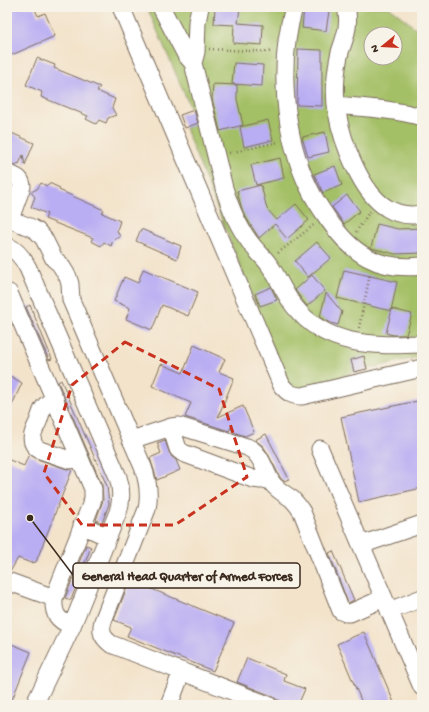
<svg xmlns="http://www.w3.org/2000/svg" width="429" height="712" font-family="'Gochi Hand',sans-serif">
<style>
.green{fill:#a4c066;stroke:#707542;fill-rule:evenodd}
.building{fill:#b9adf3}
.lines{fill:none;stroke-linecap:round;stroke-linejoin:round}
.minor-casing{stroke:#7b6b5b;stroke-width:19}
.path{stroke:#7b6b5b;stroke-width:2.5;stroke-dasharray:1 3;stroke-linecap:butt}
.minor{stroke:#fff;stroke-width:17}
.marked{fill:none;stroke:#c8321e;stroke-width:3;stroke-dasharray:8 5;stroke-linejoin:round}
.leader{fill:none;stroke:#3b2a1e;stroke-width:1.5}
.callout-dot{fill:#3b2a1e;stroke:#f7f3e8;stroke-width:1.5}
.callout{fill:#f7f3e8;stroke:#3b2a1e;stroke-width:1.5}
.callout-label{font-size:13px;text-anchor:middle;font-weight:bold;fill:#3b2a1e}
</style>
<rect width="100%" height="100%" fill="#f7f3e8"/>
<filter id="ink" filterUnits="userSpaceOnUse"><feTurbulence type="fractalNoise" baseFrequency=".025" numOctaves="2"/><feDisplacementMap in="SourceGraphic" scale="8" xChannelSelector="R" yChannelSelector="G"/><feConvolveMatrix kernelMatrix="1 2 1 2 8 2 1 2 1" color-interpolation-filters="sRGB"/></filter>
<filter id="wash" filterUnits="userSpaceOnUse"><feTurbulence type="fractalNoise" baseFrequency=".012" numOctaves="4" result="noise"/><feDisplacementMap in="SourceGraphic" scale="16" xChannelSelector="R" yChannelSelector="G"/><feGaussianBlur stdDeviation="0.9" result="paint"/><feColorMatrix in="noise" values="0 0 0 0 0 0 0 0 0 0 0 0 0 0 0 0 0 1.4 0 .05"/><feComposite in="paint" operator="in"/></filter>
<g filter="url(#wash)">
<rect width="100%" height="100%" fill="#f3e3cb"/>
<path class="green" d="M147 7H389L422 33V356L367 369 364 356 351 360 354 372 302 393 289 388 185 128 201 122 196 109 192 111ZM371 34H395V58H371Z"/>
<g id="blocks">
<path class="building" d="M7 7H34L38 16 45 13 55 36 7 57Z
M215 7H240L238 23 263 25 262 45 233 43 234 25 214 24Z
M304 8 329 11 326 31 302 28Z
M298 49 322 50V106L297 105Z
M37 58 55 65 54 68 100 87 97 91 115 99 112 108 116 115 108 118 106 123 99 120 96 124 86 119 88 116 41 97 42 92 26 85Z
M234 63 263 65 262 86 232 84Z
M213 84 237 85V99L243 125 220 131 212 99Z
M194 110 198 123 185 128 180 115Z
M268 120 273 140 244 147 240 127Z
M7 131 34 143 25 165 23 155 19 164 18 163 16 166 7 163Z
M325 132 329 152 308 157 302 137Z
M280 158 284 178 256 185 251 165Z
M335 166 342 185 323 193 314 174Z
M41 183 47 186 49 183 60 188 59 190 104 210 102 213 120 221 117 230 120 237 113 240 111 246 104 242 101 246 91 241 93 238 45 219 47 214 31 207 35 197 31 192 37 189Z
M261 185 267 209 277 220 296 204 309 220 287 239 275 224 259 238 250 224 243 212 241 206 237 191Z
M347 195 360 211 344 224 332 207Z
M377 224 398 229 422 228V253L395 254 371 248Z
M141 229 181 246 177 259 136 241Z
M317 242 331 258 308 277 295 261Z
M143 269 198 292 188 316 162 305 152 330 126 319 130 308 114 301 124 277 138 283Z
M344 270 397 282 391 311 337 298Z
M312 275 325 291 307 306 302 300 295 290Z
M271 287 277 300 260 306 255 294Z
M326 293 342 312 338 325 331 323 320 317Z
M30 305 52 359 49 360 26 307Z
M392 309 412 314 406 335H393L386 333Z
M194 345 225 359 219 372 234 378 218 417 243 406 254 432 245 436 233 432 231 427 229 431 185 417 191 403 152 386 161 364 183 373Z
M364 356 367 369 354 372 351 360Z
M7 374 22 383 7 416Z
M61 380 107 486 109 504 102 523 96 520 103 500 102 485 58 382Z
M422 400V488L359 502 341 417Z
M266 434 289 479 284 481 281 479 267 452 263 446 255 440Z
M165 440 169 452 172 457 176 460 180 470 157 480 150 458 161 453 157 443Z
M29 454 37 459 67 469 72 470 36 562 31 563 18 558 10 572 7 573V459L24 466Z
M86 545 91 547 71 600 65 598Z
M333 551 354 600 348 603 329 553Z
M130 580 234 623 213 671 127 636 131 627 114 620Z
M364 632 395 705H363L337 644Z
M7 642 31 652 10 705H7Z
M247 658 286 674 284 681 305 689 298 705H289L276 699 272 696 237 682Z"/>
</g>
</g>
<g filter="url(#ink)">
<use href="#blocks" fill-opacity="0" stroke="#7b6b5b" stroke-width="1"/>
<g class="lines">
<defs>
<path id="minor" d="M121 7 282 386C288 393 293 396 302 396L422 368
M161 7 186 55 193 63 224 188C230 207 237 225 249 241 255 250 264 257 270 266 279 279 284 293 294 306 326 347 374 346 422 344
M294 7C278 63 283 135 309 188 314 199 321 209 328 219 352 254 378 271 422 266
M346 7C350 22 346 35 341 49 338 57 337 67 336 76 335 88 335 101 337 112 342 141 361 193 387 208 398 215 410 216 422 214
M193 63 196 52 197 22 200 7
M336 105C365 108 394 109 422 117
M7 173C14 176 21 177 22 186L10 219
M7 218 32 228 37 231 44 239 54 259 60 264 68 277 70 284 71 300 143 467C148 481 150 494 147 509L103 621C100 632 102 637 111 644L268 705
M7 246C17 250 23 258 28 268L118 477C122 490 122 500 118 512L72 626 39 695 37 699V705
M9 293 93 489V498L92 502 54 598C53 614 57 620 72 626
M55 399C51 401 47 403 44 407 41 411 40 417 38 422 33 432 27 443 40 450L70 460 80 458
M171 427 178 449 183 453 253 479 261 480 269 478
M131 440 171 427 179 426 247 447C262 453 264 471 272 483 277 490 285 494 292 499 296 503 299 507 302 512L341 611 346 613H350L384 598
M320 449 422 687
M82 525 108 537
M361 545 422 524
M10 582 54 598
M389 611 422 598
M169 705 182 671"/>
</defs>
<use href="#minor" class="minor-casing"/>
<path class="path" d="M209 49 272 52
M229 153 278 142
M356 232 370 211
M278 253 315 224
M359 328 370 274"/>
<use href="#minor" class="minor"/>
</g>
</g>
<path class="marked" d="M125 342 219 389 247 477 175 525H82L44 473 72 385Z"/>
<path class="leader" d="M30 518L73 575"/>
<circle class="callout-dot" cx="30" cy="518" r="4"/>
<rect class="callout" x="73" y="563" width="227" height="25" rx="4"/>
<g class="callout-label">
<text x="187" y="580">General Head Quarter of Armed Forces</text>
</g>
<rect width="429" height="712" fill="none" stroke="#f7f3e8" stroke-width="24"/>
<g transform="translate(383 46) rotate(252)"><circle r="19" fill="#f7f3e8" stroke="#aca397"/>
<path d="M0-3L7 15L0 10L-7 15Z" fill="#c8321e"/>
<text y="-6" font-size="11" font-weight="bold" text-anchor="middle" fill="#3b2a1e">N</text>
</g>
</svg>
